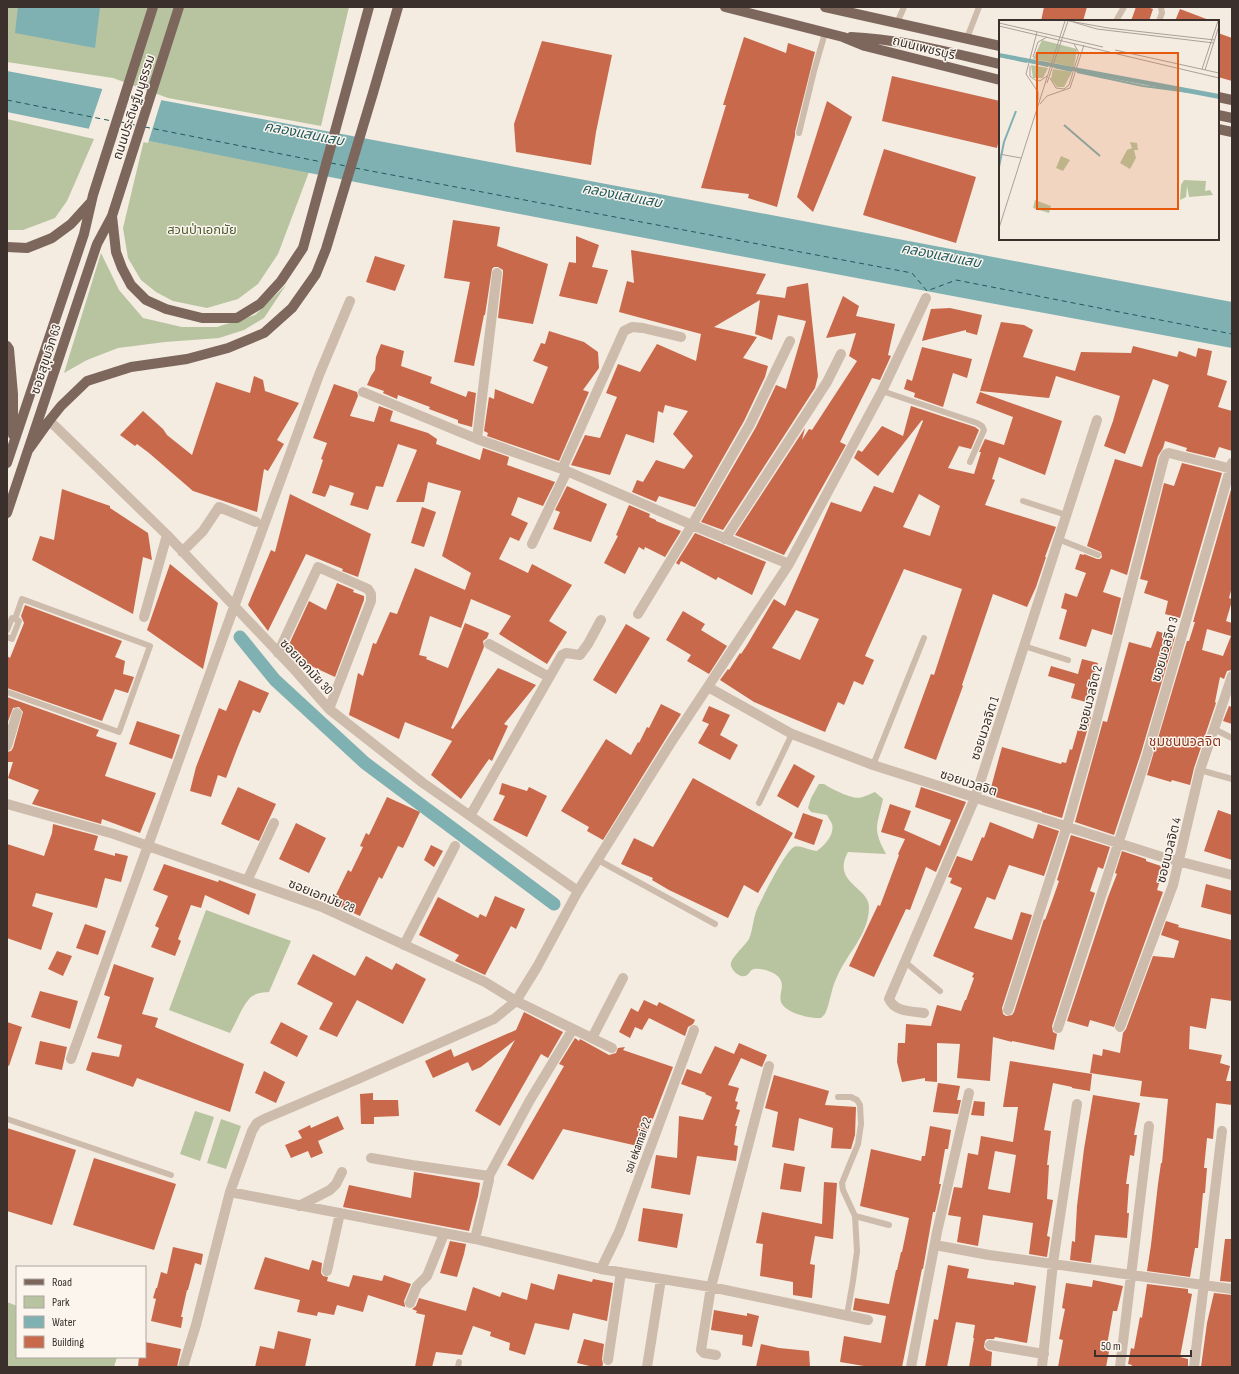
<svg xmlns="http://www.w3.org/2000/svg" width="1239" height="1374" font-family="'Sofia Sans Condensed','Noto Sans Thai',sans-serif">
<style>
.green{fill:#b8c4a0}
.water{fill:#7fb0b2}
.pier{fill:#f4ebe1}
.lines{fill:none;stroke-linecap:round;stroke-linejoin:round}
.canal{stroke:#7fb0b2;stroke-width:13}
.ferry{stroke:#1f5a5e;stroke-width:1;stroke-dasharray:5 4;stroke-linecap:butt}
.building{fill:#c8694b;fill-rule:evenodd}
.lane{stroke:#cdbbac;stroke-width:6}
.street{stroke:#cdbbac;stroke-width:10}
.primary{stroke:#7d675c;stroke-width:10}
.labels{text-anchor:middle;stroke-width:3;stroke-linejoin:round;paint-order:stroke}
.street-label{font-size:13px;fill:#3b302b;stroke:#fbf5ee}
.park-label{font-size:13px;fill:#4a5a2e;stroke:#fbf5ee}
.water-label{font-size:14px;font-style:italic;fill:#1f5a5e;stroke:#fbf5ee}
.neighbourhood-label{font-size:14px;fill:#8c3b22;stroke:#fbf5ee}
.inset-river{fill:none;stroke:#7fb0b2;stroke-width:2}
.inset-road{fill:none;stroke:#aaa098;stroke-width:1}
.view{fill:#e8590c;fill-opacity:0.15;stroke:#e8590c;stroke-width:2}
.inset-edge{fill:none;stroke:#3b302b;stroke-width:2}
</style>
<rect width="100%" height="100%" fill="#f4ebe1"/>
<path class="green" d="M7 7H349L321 126 168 98 113 78 7 62Z
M7 119 94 139 67 201 55 218 23 230H7Z
M144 140 309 172 278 254 258 284 238 299 207 308 173 301 156 292 141 280 128 258 123 228Z
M101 253 119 290 143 318 182 327H217L255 315 286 285 264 318 244 330 219 338 165 342 118 348 87 360 64 373Z
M819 784H824C830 788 835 790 841 793 858 800 859 799 875 792L883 799C877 827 872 828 886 854L848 852C831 883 869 887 869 907 869 935 846 954 836 979 831 990 830 1003 825 1014L821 1018C811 1019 785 1013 781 1002 778 992 788 983 775 974 770 971 760 968 754 969 750 970 750 973 747 975 741 979 733 972 731 966 729 959 745 946 749 939 753 929 753 919 757 909 762 899 785 851 794 847 798 844 811 851 817 851 825 845 835 834 832 824 831 821 828 818 827 815L811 812 808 808 811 798Z
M206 910 291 941 269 992C263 992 256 993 251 997 243 1004 236 1023 230 1033L169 1010Z
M195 1111 214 1117 200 1161 180 1154Z
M221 1119 241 1126 226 1169 207 1163Z
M7 1302 17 1306V1357H117L114 1367H7Z"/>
<path class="water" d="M18 7H100L95 48 15 33Z
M7 71 1232 302V348C823 272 414 196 7 112Z"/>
<path class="pier" d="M103 87 162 98 148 143 88 131Z"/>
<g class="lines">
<path class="canal" d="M240 637 275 680 365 763 554 904"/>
<path class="ferry" d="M7 100 112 121
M121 122 135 125
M145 127 322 162
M331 163 346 166
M355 168 912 273 927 291 956 280 1232 334"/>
</g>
<path class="building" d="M1044 7H1087L1083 21H1041Z
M1136 7H1147L1153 9 1149 21H1131Z
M1180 9 1209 20V21H1175Z
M1218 33 1232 38V81L1218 77Z
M744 37 786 53 788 43 815 52 795 132V136L777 207 748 198 749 194 701 188 726 105H723Z
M542 41 612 55 596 132 591 165 516 152 514 124Z
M892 76 1000 101V134L997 148 882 121Z
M827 101 852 117 813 212 797 197Z
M884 149 976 177 956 243 863 215Z
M453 220 500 227 497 246 548 264 533 324 498 318 503 273V270L498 267H494L492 269 485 315H484L474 366 454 362 470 282 444 278Z
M576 236 599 245 592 267 608 270 597 304 559 296 569 262 576 263Z
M631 250 766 274 756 294 785 298 787 287 808 283 818 376 815 388 723 530 701 522 756 427 776 385 786 389 806 321 778 315 772 340 755 334 760 300 714 327 757 337 743 358 768 366 765 377 744 421 695 507 659 496 656 502 632 492 637 480 643 482 656 460 684 469 693 456 673 434 688 411 665 405 663 413 658 411 654 443 626 434 610 475 571 465 585 435 600 438 617 397 606 393 618 364 640 372 657 344 696 361 701 334 619 312 627 281 634 283Z
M375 256 405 265 395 291 366 282Z
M843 296 859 306 856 316 895 324 888 355 891 356 880 380 872 378 840 442 846 445 784 555 735 535 805 428 802 440 809 429 812 430 857 361 849 356 856 333 826 338Z
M950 308 982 315 977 335 966 332V330L922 341 931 309Z
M1001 322 1024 325 1033 330 1023 357 1075 371 1081 352 1131 353 1133 346 1177 357 1179 351 1196 357 1198 348 1212 351 1207 375 1227 381 1218 407 1232 411V451L1219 447 1215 458 1186 451 1187 448 1165 441 1163 448 1158 456 1127 575 1111 569 1103 592 1121 598 1112 635 1092 629 1086 647 1059 639 1067 610 1061 608 1065 593 1077 597 1086 573 1075 569 1080 554 1084 555V554L1097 559H1100L1102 557 1101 552 1087 546 1115 459 1142 467 1169 385 1153 379 1125 454 1104 446 1113 421 1120 396 1056 376 1049 398 980 391Z
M549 331 584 342 598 352 599 368 583 390 589 392 559 461 487 436 488 433 484 431 489 397 494 399 495 389 533 404 548 367 533 361 541 343 545 344Z
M381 344 404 351 401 366 432 377 430 383 466 397 468 391 476 393 472 427 458 423V420L429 409 430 407 398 395 397 399 383 393 384 391 367 385 371 376 375 370 376 357Z
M922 347 972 359 967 378 953 373 943 407 914 397 915 393 904 389 907 379 912 381Z
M254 376 263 380 265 391 299 403 277 440 284 444 268 471 264 469 257 512 193 491 149 453 137 444 135 446 120 435 143 411 163 429 167 435 192 455 216 382 250 393Z
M334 384 357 392 358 396 350 416 374 422 379 406 393 411 390 421 428 433 437 439 436 444 480 460 483 448 509 457 507 465 555 482 543 506 518 497 511 515 528 523 519 541 510 537 499 559 528 573 532 564 572 585 549 621 567 632 547 664 499 634 511 616 471 599 461 628 430 616 419 655 427 657 426 659 448 668 465 623 489 633 487 638 483 641 484 647 451 728 453 729 498 668 536 685 504 724 508 726 492 761 489 759 461 799 431 775 452 741 405 722 399 739 349 715 358 673 363 676 373 643 376 644 390 612 397 614 415 568 465 590 471 573 442 556 461 491 428 482 424 502H396L417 450 398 444 383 487 376 486 368 510 350 505 354 493 330 485 325 497 312 493 323 460 321 459 327 443 313 438Z
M980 392 1062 421 1045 475 999 457 992 479 995 480 985 505 1056 527 1045 557H1046L1036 587 1027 607 993 594 962 685 963 686 936 760 904 748 931 674 934 675 962 589 904 569 865 656 874 660 863 685 854 681 844 705 838 702 825 732 754 702 720 680 728 669 729 670 740 653 741 654 747 645 774 599 785 606 831 502 861 512 874 486 893 493 923 421 922 420 878 476 854 458 858 450 862 452 882 426 903 436 911 406 975 427 979 430 971 449 959 446 948 468 974 474 981 452H979L985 439 1004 445 1013 417 976 403ZM919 494 940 506 930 536 903 527ZM796 610 819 619 800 660 772 648Z
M1182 463 1222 473 1180 618 1165 614 1168 601 1144 593 1148 581 1140 579 1164 483 1174 486Z
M567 486 607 504 591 542 553 529 560 512 555 510Z
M1232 486V587L1229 598 1232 599V601L1226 621 1232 623V670L1227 671 1224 679 1220 677 1215 702 1216 703 1194 768 1190 785 1172 780 1171 782 1147 775 1187 641H1189L1195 622H1193ZM1207 629 1231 636 1223 656 1202 650Z
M62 489 110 506V508L148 533 152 560 143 557 133 614 32 560 40 536 54 540Z
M290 494 371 534 358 577 342 571 343 569 306 554 268 631 248 605 271 550 275 552Z
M629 505 650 514 649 517 656 520V521L681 531 665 557 645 547 644 550 639 547 625 574 604 563 618 536 616 535Z
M422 507 436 512 424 547 411 543Z
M695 533 766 562 752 595 718 577 716 580 681 561 679 565 676 563Z
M170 564 218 603 203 669 147 630Z
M337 583 354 590 353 592 364 596V600L335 677 296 659 286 651 309 601 326 610Z
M25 605 122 641 115 657 125 661 123 674 134 677 128 693 115 689 102 721 7 688V656L10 658 24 623 21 616Z
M683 611 705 624 701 630 727 646 709 674 687 661 691 655 666 640Z
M626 624 650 638 616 694 593 680Z
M1157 631 1175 637 1141 753 1114 835 1075 822 1103 721 1107 722 1129 642 1151 648Z
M1082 659 1098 663 1086 702 1071 698 1075 684 1048 676 1051 666 1078 674Z
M239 680 269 693 260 713 253 710 237 749 226 778 218 775 211 797 190 791 196 767 219 708 226 711Z
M7 697 99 730 96 736 117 743 105 776 156 793 140 833 102 819 101 824 32 804 39 790 8 778 13 762H7V752L11 751 13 748 23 712 19 707 13 708 7 724Z
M661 704 681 714 603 840 587 831 589 827 561 811 606 739 631 755 638 742 639 743 647 727 649 728Z
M709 706 730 715 720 735 738 745 730 760 698 743 709 724 702 721Z
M1229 706 1232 707V724L1223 721Z
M1082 715 1091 717 1062 818 1042 812V811L989 795 1002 747 1061 764 1062 762 1066 763 1070 749 1072 750Z
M137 721 180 735 172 759 129 744Z
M794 764 815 776 798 808 777 796Z
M693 778 793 833 758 893 744 885 728 918 669 890 652 880 653 878 621 864 634 838 653 847Z
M502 783 527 791 529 787 547 796 527 837 493 820 505 796 499 794Z
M238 787 276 804 259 841 221 824Z
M921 787 966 802 936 872 926 867 910 910 906 909 874 977 849 966 878 905 880 906 899 855 898 854 905 839 881 832 890 804 911 811 904 830 940 846 951 820 915 807Z
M387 797 420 812 403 848 398 846 382 879 379 877 360 916 332 903 348 870 351 872 363 847 360 846 366 833 369 835Z
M1218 810 1232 815V860L1204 851Z
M803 813 823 820 814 845 794 838Z
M990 822 1033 839 1038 824 1059 831 1044 876 1009 865 995 900 987 897 974 928 1012 940 1021 912 1032 915 1002 1008 1003 1014 1006 1016 1012 1015 1014 1012 1044 919 1045 920 1052 901 1059 881 1057 880 1071 835 1110 847 1103 869 1098 867 1090 891 1095 893 1052 1026 1053 1032 1057 1034 1054 1050 1012 1041V1042L993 1037 990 1081 957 1078 960 1044 937 1043V1082L925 1081V1078L902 1082 897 1062 898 1043H905L906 1024 931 1026 937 1005 961 1011 965 1000H966L974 978 972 977 974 973 933 956 962 888 950 883 952 878 948 877 957 856 972 861 982 837 984 838Z
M296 823 326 838 309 873 279 859Z
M53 824 98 836 94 850 115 856V853L128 856 121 882 105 878 97 908 36 893 32 906 53 913 41 950 7 938V844L44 856 52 833Z
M431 845 443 851 434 867 424 860Z
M1122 851 1146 859V861L1164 867 1157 890 1163 892 1114 1027 1090 1020 1088 1027 1067 1021 1108 897 1117 874 1115 873Z
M164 864 218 882 219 880 256 894 249 915 205 895 201 908 191 905 178 939 181 941 175 956 151 947 159 928 155 926 168 896 153 890Z
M1206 884 1232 891V915L1201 907Z
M495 896 525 909 516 929 511 926 485 975 455 961 459 955 419 935 438 897 478 918 480 914 486 917Z
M1166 921 1179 925 1178 927 1232 940V1001L1211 998 1206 1029 1190 1026 1189 1049 1222 1055 1220 1063 1230 1066 1226 1081H1232V1105L1216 1103 1213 1139 1207 1138 1204 1168H1207L1205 1193H1203L1198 1248H1195L1190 1277 1147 1271 1151 1245 1158 1184 1161 1163H1162L1168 1099 1140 1096 1142 1081 1090 1073 1093 1054 1102 1056 1103 1049 1120 1053 1123 1033 1126 1029 1153 956 1174 958 1179 941 1161 935Z
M85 924 106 931 98 955 76 948Z
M57 951 72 956 63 976 48 969Z
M313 954 355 976 366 956 392 970 396 963 426 979 403 1024 357 1000 337 1037 319 1029 333 1003 297 984Z
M114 964 154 978 142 1014 158 1018 155 1027 244 1064 230 1112 137 1078 133 1087 86 1070 92 1052 119 1057 122 1045 97 1038 110 997 104 995Z
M40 991 78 1001 70 1029 31 1017Z
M644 1000 657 1006 659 1002 695 1020 693 1024 688 1027 685 1036 649 1018 642 1030 635 1027 630 1038 619 1032 631 1008 638 1012Z
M524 1012 563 1032 548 1058 541 1054 500 1126 475 1111 515 1040 481 1067 472 1071 468 1062 433 1078 425 1061 451 1049 454 1057 516 1030Z
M7 1022 22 1027 9 1066 7 1065Z
M281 1022 308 1036 297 1057 270 1043Z
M575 1038 579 1041 580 1039 609 1055 616 1053 618 1048 625 1047 623 1050 673 1067 642 1147 563 1129 533 1180 507 1165 564 1066 559 1064Z
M40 1041 67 1047 62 1070 35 1064Z
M739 1043 767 1055 762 1067 741 1058 728 1085 739 1088 735 1101 738 1102 736 1109 740 1110 735 1126H737L734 1145 738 1146 736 1161 697 1156 690 1195 651 1188 656 1155 677 1158 679 1116 703 1120 712 1097 705 1094 706 1093 681 1084 687 1069 701 1074 715 1046 734 1054Z
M1010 1061 1092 1074 1090 1091 1072 1088V1087L1053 1083 1044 1130 1051 1131 1047 1165H1049L1047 1199 1053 1200 1047 1236 1050 1237 1047 1257 1029 1254 1033 1223 983 1215 978 1246 957 1242 961 1217 948 1215 954 1187 962 1188 968 1153 978 1155 981 1136 1013 1142 1018 1107H1003ZM995 1151 1016 1155 1010 1193 988 1189Z
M264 1071 285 1082 276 1103 255 1093Z
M774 1075 829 1091 825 1105 856 1107 855 1135 851 1149 831 1148 833 1128 799 1118 794 1151 772 1147 778 1112 765 1108Z
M938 1083 960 1086 957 1100H961L958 1114 933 1112Z
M373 1093V1100H398L399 1116 374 1117V1124H361L360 1094Z
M1093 1095 1140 1103 1134 1135H1137L1134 1156 1130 1155 1126 1184H1129L1127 1213H1129L1127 1238 1095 1235 1091 1263 1070 1260 1072 1241 1075 1242 1077 1206 1084 1149Z
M974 1101 985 1102 984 1116 971 1115Z
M338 1116 344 1129 318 1141 323 1153 311 1158 308 1151 291 1158 285 1145 302 1138 298 1131 310 1125 311 1128Z
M930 1126 951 1130 948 1149H945L939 1184H941L935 1212H933L923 1269H922L902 1367H870L840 1362 844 1336 881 1343 886 1316 853 1310 855 1298 889 1304 896 1270H897L901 1252H902L909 1218 860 1206 871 1149 921 1161 922 1156H925Z
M7 1128 76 1150 52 1225 7 1211Z
M94 1158 176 1184 154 1250 73 1225Z
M784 1163 805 1167 801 1192 780 1189Z
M414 1172 480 1183 478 1196 469 1231 343 1207 349 1185 411 1198Z
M824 1182 837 1183 833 1239 815 1236 810 1264 815 1265 812 1298 793 1295V1282L760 1276 763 1244 756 1243 762 1212 822 1224Z
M643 1208 683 1214 677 1248 638 1241Z
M1225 1239H1232V1282L1220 1281Z
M450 1241 466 1244 464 1254 457 1277 440 1273Z
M173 1247 203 1254 201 1265 195 1263 188 1290H187L181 1317H183L181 1328 151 1321 156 1299 153 1298 156 1288H157L161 1272 167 1274Z
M265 1257 309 1270 312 1260 322 1263 321 1273 323 1276 328 1277 327 1281 349 1287 353 1275 382 1281 384 1275 411 1284 404 1301 405 1307 368 1295 363 1312 337 1305 334 1315 318 1312 317 1316 297 1312 300 1300 254 1289Z
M948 1265 969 1269 967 1278 1014 1285V1282L1036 1286 1027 1343 995 1337 994 1339H987L985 1341 984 1347 986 1350 992 1352 991 1367H969L974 1338H973L975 1325 956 1322 947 1367H925L934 1319 938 1320Z
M558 1274 592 1282 593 1279 613 1283 607 1321 573 1313 569 1330 535 1323 525 1355 509 1350 510 1343 490 1336 491 1332 473 1326 462 1355 436 1352 432 1367H415L425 1315 416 1313 417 1311 412 1309 416 1306 419 1298 466 1311 473 1287 500 1297 502 1292 527 1300 531 1283 554 1290Z
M1093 1280 1123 1286 1117 1311H1113L1107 1345 1110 1346 1106 1367H1058L1063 1340 1059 1339 1065 1309 1062 1308 1066 1283 1092 1287Z
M1147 1284 1188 1289V1293L1192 1294 1180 1357 1188 1359V1367H1131L1132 1365 1128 1364 1131 1348 1134 1349 1140 1317 1142 1318Z
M1214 1293 1232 1295V1367H1201L1207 1323Z
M714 1310 747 1316V1313L759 1316 752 1347 742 1345 743 1335 711 1330Z
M278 1331 311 1339 305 1367H255L260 1346 274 1349Z
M584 1339 604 1344 602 1359 603 1364 602 1367H594L577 1363Z
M145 1342 181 1349 177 1367H138L139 1357H145Z
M761 1344 779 1348 809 1351 810 1367H756Z"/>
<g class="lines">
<path class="lane" d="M1116 21 1124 7
M1159 21 1162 13 1161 7
M897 23 904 7
M967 38 979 7
M799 133 814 71 825 33
M882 391 977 423 982 426 984 430 970 462
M1023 501 1066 515
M1058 539 1098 555
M7 630 12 618 15 619
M7 637 12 639 19 621 15 619
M1024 646 1068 660
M7 692 119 732 150 646 22 599 15 619
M1214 729 1232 738
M873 765 924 638
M1200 770 1232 779
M759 803 792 734
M598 860 715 924
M904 961 940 991
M838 1097H851L857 1100 860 1105 861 1124 858 1144 842 1183 843 1190 855 1216 857 1251 853 1281 847 1315
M7 1119 171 1175
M855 1216 889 1225
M458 1367 459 1362"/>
<path class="street" d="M363 392 477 439 562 469 692 525 789 564
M49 421 55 426 167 535 293 668 329 709 423 783 578 891
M477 439 497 273
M562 469 624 331 632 327 643 328 681 337
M725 539 827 382 841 354
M532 544 567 471
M182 552 203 531 219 507 256 522
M638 614 692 525 750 424 790 341
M144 617 167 535
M489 644 549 677
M278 653 318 567 368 589 371 594V601L329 709
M708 687 792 734 873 765 1162 857 1232 875
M7 746 17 713
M7 804 114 834 322 907 485 982 516 1001 612 1048
M470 816 562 655 566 653 580 655 588 644 601 620
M247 881 274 823
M404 945 455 846
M1008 1010 1067 826 1092 738 1164 458 1166 454 1169 453 1232 469
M924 1013C911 1011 895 1012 889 999L975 798 1097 420
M1120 1027 1173 885 1200 770 1232 676
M1058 1028 1147 755 1232 463
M592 1038 623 978
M71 1059 234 607 319 375 350 301
M371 1158 412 1165 489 1176V1180L475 1239
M489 1176 530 1100 573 1029
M230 1192 475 1239 601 1269 711 1287 868 1320
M299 1206 330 1190 336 1184 342 1172
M935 1245 989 1255 1232 1289
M601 1269 619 1232 694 1030
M327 1271 340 1213
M410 1303 417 1286 427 1276 444 1234
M990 1345 1044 1354
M716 1355 704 1353 701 1350 711 1287 769 1066
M608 1360 621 1272
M183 1367 196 1325 230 1192 252 1131 257 1123 264 1119 358 1079 494 1019 516 1001 537 967 578 891 670 744 789 564 882 391 926 298
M647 1367 661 1279
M911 1367 937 1232 969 1093
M1042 1367 1053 1263 1077 1104
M1120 1367 1149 1126
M1194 1367 1222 1131"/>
<path class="primary" d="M725 7 843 37 865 46 1000 80
M825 7 1000 46
M851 37C901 39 951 53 1000 64
M1218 97 1232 100
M1218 115 1232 118
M1218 129 1232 132
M112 216 116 252 122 268 131 285 146 300 166 309 202 318H237L260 304 281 281 303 248 369 7
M7 247 27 248 52 238 71 224 91 202
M7 346 9 349 13 394V435
M29 449 49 421 61 406 87 381 131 367 187 359 228 348 264 333 292 308 316 274 326 249 373 93 398 7
M7 463 84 234 93 195 153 7
M7 513 97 244 112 216 179 7"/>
</g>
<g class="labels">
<g class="street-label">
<text transform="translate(924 47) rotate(14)" y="5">ถนนเพชรบุรี</text>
<text transform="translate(133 107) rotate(-72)" y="5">ถนนประดิษฐ์มนูธรรม</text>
<text transform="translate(45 359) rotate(-72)" y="5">ซอยสุขุมวิท 63</text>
<text transform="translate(1164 649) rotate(-74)" y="5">ซอยนวลจิต 3</text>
<text transform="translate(307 666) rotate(47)" y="5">ซอยเอกมัย 30</text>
<text transform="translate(1089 698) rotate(-76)" y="5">ซอยนวลจิต 2</text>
<text transform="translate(984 728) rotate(-72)" y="5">ซอยนวลจิต 1</text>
<text transform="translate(969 782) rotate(18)" y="5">ซอยนวลจิต</text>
<text transform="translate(1168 850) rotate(-76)" y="5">ซอยนวลจิต 4</text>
<text transform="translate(322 895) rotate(22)" y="5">ซอยเอกมัย 28</text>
<text transform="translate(637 1145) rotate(-70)" y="5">soi ekamai 22</text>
</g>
<g class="park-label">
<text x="202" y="234">สวนป่าเอกมัย</text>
</g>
<g class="water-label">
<text transform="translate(304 133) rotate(11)" y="5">คลองแสนแสบ</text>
<text transform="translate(622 195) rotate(11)" y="5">คลองแสนแสบ</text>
<text transform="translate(941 255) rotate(11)" y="5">คลองแสนแสบ</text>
</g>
<g class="neighbourhood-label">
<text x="1185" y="746">ชุมชนนวลจิต</text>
</g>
</g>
<g transform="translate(999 20)">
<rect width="220" height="220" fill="#f4ebe1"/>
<path d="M43 20 78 29 75 47 34 39ZM32 45 49 48 44 58H34ZM54 49 73 52 65 67H58L52 59ZM131 122 138 123 139 130H135L137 138 131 149 121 143 128 130 133 128ZM62 136 71 140 64 151 57 148ZM185 160 207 161 206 171 211 170 214 175 190 177 188 166 187 177 181 180 182 165ZM36 180 52 186 50 193 34 188Z" fill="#b8c4a0"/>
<path d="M0 33 220 74V79L0 37Z" fill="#7fb0b2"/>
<path class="inset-river" d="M0 36 28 42M31 42 49 46M55 47 73 51M78 52 144 66 220 76M65 105 101 136M0 147 5 122 17 91"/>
<path class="inset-road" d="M70 1 109 8 216 20M74 2 98 9 215 23M0 3 104 27M0 6 220 58M38 12 27 54 39 72V80M116 30 220 53M34 37 39 22 48 17M31 46V56L36 60 41 61 48 56M203 49 219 1M206 50 220 6M51 58 57 68 65 69 70 65 80 33 75 24M48 63 69 1M41 84 48 76 71 68 85 25M0 134 22 138M0 208 66 1"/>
<path class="view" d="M38 33H179V189H38Z"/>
<rect width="220" height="220" class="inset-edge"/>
</g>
<rect width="1239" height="1374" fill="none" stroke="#3b302b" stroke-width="16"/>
<rect x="16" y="1266" width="130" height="92" fill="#fbf5ee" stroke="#aea6a0"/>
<rect x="24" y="1279" width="20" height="6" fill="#7d675c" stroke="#aea6a0"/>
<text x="52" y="1286" font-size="12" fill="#3b302b">Road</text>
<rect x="24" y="1296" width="20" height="12" fill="#b8c4a0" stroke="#aea6a0"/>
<text x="52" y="1306" font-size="12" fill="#3b302b">Park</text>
<rect x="24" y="1316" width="20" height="12" fill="#7fb0b2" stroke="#aea6a0"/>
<text x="52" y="1326" font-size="12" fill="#3b302b">Water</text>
<rect x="24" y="1336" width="20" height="12" fill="#c8694b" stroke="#aea6a0"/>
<text x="52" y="1346" font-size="12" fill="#3b302b">Building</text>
<path d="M1095 1350v6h96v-6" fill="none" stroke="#3b302b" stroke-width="2"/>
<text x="1101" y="1350" font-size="12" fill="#3b302b" stroke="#fbf5ee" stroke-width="3" paint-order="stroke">50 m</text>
</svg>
